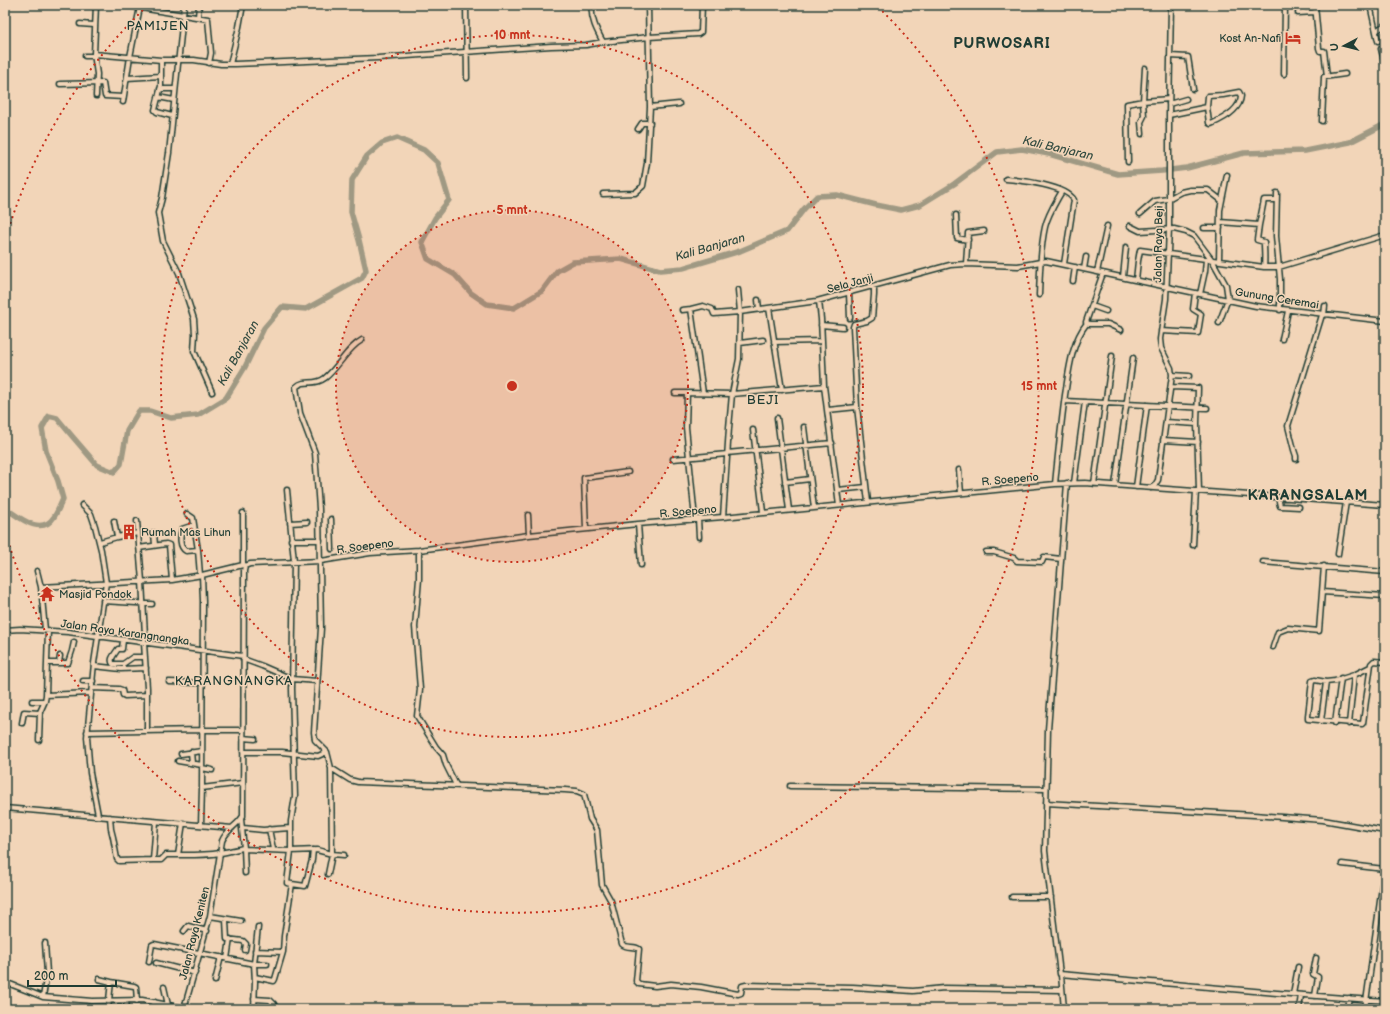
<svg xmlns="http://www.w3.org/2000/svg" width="1390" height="1014" font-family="'Balsamiq Sans',sans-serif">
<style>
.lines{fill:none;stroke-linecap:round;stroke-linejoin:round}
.river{stroke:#9f9983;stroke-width:5.5}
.minor-tunnel{stroke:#c8b79e;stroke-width:4;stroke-dasharray:4 2;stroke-linecap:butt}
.minor-casing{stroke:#1f3d34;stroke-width:7}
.minor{stroke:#f2d5b8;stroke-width:4}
.ring{fill:none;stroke:#c8321e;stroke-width:2;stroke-dasharray:2 4}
.labels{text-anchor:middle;stroke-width:3;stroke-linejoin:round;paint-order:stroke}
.poi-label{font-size:11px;fill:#1f3d34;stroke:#f2d5b8;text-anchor:start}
.street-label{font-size:11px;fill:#1f3d34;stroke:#f2d5b8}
.water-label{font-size:12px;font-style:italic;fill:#324b40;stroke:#f2d5b8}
.quarter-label{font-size:13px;letter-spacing:1px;fill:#1f3d34;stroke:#f2d5b8}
.district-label{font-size:15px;font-weight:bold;letter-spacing:1px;fill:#1f3d34;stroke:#f2d5b8}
.centre{fill:#c8321e;stroke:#f2d5b8;stroke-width:2}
.ring-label{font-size:12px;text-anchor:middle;font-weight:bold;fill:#c8321e;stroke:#f2d5b8;stroke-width:3;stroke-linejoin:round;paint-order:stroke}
</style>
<rect width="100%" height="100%" fill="#f2d5b8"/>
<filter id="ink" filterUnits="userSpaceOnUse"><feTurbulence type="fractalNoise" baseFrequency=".025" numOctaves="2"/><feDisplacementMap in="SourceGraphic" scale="8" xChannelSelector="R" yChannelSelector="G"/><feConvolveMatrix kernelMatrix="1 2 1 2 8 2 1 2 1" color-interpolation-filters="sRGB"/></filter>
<g filter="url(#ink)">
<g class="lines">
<path class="river" d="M5 508C19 517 41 537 54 517 58 511 60 505 63 499L58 481 46 451 42 428 49 416 57 418 72 436 97 465 114 472 121 464 127 431 139 411H150L171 418 198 415 226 398 245 367 264 328 282 307 306 309 362 278 366 270 359 240 351 212 352 180 367 156 382 143 397 138 424 150 438 163 449 200 435 218 422 242 428 259 455 275 471 293 487 304 514 308 542 291 557 271 573 262 621 259 660 270 683 268 740 251 787 231 804 209 817 196 837 195 876 205 901 210 920 205 954 184 997 152 1022 149 1049 154 1118 174 1162 171 1187 168 1244 153 1305 151 1350 142 1385 124"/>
<path class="minor-tunnel" d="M332 549V555"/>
<defs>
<path id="minor" d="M96 5 94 54 161 60H194L221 64H235L378 58 551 46 586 45 603 42 649 37 698 34 701 32 702 5
M123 5 208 19 211 53 209 63
M184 5 169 153 162 198 158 213 163 241 179 273 194 319 195 334 194 351 212 392
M466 5 467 78
M592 5C590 18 597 31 603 42
M1303 5V12
M1315 5 1319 48 1320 51H1324L1327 76
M1370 5 1378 41
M1298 13 1315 12
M198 17 199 5
M80 24 94 25
M1376 31 1385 25
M1381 49 1385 65
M94 54 97 74 96 96
M85 56H94
M1170 56 1188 57 1193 89
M161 60V86L155 110 157 112 172 116
M230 64 239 27 243 5
M1284 74 1285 5
M127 78 161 76
M60 84 103 83 105 96 123 97
M160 89H175
M158 97 174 100
M123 102 130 57 140 7
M1169 104 1186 99
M650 107 679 104
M1169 115 1207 107 1209 123 1211 124C1223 119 1240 110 1241 96L1239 92 1223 95 1208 96 1207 107
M1322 121 1324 77 1345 74
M638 129 642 123H650
M1142 134 1141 122 1144 116 1143 101 1145 68
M1128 162 1127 104 1143 101 1169 99
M1006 179C1021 180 1067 186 1074 200L1064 264
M1277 193 1276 236 1280 279V310
M603 194 635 193 643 186 647 163 650 107 648 5
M1140 214 1155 201 1168 199 1181 192 1190 190H1208L1221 200
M956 215 957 238 968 240
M1220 222 1259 225 1264 200H1277
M1259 225 1257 240 1264 242C1264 251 1265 258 1264 267
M1130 226 1140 231 1174 229 1186 232 1194 236 1212 260 1226 285 1228 299 1219 323
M1204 228H1220
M1219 261 1220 210 1227 175
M966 264 968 233 984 231
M1084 269 1086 257
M1097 272 1107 226
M1103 273 1086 322 1089 324H1108L1121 330
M1123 277 1126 247
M1136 280 1138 261 1140 250 1264 267H1279L1385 235
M1073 281 1075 267
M849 293 850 318
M1200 294 1205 271 1206 259
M1039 295C1040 273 1040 249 1045 227 1048 214 1056 202 1062 191
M758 300 759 309
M819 301 821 319 824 386 839 505
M1092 306 1106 311
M769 308 782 390
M682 310 691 309
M1324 315 1325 306
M821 325 843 327
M1161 331 1198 333 1201 314 1193 309 1195 293
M1282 339 1288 311
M774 342 822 341
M740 343 763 340
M1172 375 1189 376
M1171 387 1198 388 1197 424 1199 491
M675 393H687
M703 393 691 309 703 306 712 309 714 314 740 312 738 290
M1065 401 1207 408
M828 410 857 407
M777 418 789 510
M1166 422 1197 424
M804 427 814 508
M753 430 763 512
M1163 440 1198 442
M727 453 832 443
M673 459 727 454
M1296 459V456L1294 450 1288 426 1322 315
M959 470 961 493
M785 482 810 479
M1067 483 1048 730 1045 851 1060 974 1277 993 1385 1001
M1074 483 1085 402
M1055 484C1058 454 1061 425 1065 395 1069 371 1071 343 1087 323
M1094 484 1112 356
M1115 485 1133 358
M1136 487 1147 405
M1151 488 1155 485 1158 480 1172 375 1171 368 1161 348 1160 339 1166 299 1169 229V115L1171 5
M287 490 294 561 292 689 295 796 291 821V851L287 883 292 884 305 886 312 860 313 850
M838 490 866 487
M1278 497 1280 506 1299 507
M868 502 857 407 853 327 854 324 867 321 872 318 874 295V286
M82 505 91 514 95 526 101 550 106 583 94 663 87 737 90 773 98 815
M243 513V565H245
M187 514 193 518 198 550 200 575
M528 515 529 535
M723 517 729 428 732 394 739 359 740 312 817 301 950 265 966 264 1018 266 1046 261 1256 306 1385 321
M331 519 332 549
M695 519 686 427 687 393 732 394 824 386
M698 519 699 537
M114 521 117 537
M137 521 142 581 145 635 144 643 147 688V731
M290 523 307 522
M638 524 641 565
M194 525 182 529C180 536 179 547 186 551L198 550
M586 529 584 478 628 472
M154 533 155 545
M291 540H320
M100 542 117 537 138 533
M1193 545 1196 491
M139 548 166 544 169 545 172 580
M419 550V579L415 627 420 689 417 716 436 747 443 755 446 765 456 785
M986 552H994L1014 558 1017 561 1042 562 1044 557 1061 559
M1338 554 1346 502
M1263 562 1385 572
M1324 566 1322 592 1385 596
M37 571 41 587
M202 575 203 601 202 788
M103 601 152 604
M5 630 20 629 68 632 243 656
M45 630 41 587 172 580 202 575 243 565
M123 640 122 649H118C115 654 109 659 113 664H123L133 657H145
M1273 647 1278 632 1288 628 1319 631 1322 592
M243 659 262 666 292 679 317 681
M47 663H68L72 651 74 642
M59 663 60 656
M94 666 121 669 146 668
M1370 667 1354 675 1335 681 1326 682 1315 680 1312 681 1308 716V719L1362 724 1363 723 1371 664 1374 661 1385 662
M83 681H93
M169 682 202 683
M92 688 119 689 122 690 123 695 125 696 147 695
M46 695 91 693
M32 701H45L46 695 48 630
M1321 721 1326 682
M22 723 24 712 40 713
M1335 723 1341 678
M1349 724 1354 675
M87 732 202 730H243
M243 738 255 739
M39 740 40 712 45 701
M191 752 192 763
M243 752H282L318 756 327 752
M181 754 202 751
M178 761 202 765
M202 768 212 770
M331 768 350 780 358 782 565 790 577 791 584 794 590 819 597 830 602 885 611 901 622 944C627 949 634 945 639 949L636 981 639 984 655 986 671 984 701 987 738 994 741 993 742 986 746 985 853 987 913 991 944 988 1062 990
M790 786 1046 789
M1046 803 1254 815 1323 820 1385 831
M5 808 232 828
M110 817 111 829 113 837 117 859 119 861 153 860
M241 819 244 848 245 849 291 851 317 850 332 854 344 855
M156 822 153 860H161L166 855C184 855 202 856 220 853 228 852 236 849 244 848L245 873
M201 825 202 788 243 783
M243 828 263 830 290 828
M269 829 273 849
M178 855 183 823
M1342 864 1384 869
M328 874 332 854 331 768 327 752 315 740 314 732 321 628 319 509 315 453 300 413 296 387C306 378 313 387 325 378 339 367 347 348 362 340
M1012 897H1051
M210 916 241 921
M226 920 227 939 243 941 246 944 245 950
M258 927 254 964H267
M184 931 188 926 207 931
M255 951 283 952
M227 959 230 939
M149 962 152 945 154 944 254 964 255 982 254 1009
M156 963 195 973
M1061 975 1064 1009
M255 977 274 981 275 979 283 952 284 936 292 884
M99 979 111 982
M215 981 221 957
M5 982 43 997 92 1001 142 1000 184 1008 213 1009
M164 987 168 1005 167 1009
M1293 994 1298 967
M1315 996 1318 977 1313 974 1316 958
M43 997 47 973 45 943
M254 999 270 1000 274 1004 276 1009
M126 1001 127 1009
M1347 1007 1349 998
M108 1009 111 982 134 986 136 987 137 1001
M151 1009 155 1002
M184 1009 210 916 222 841C226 830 237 826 243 816L244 571 245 566 250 564 321 561 370 553 419 550 529 535 638 524 723 517 1055 484 1085 483 1385 505
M1299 1009 1301 995
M1365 1009 1385 865"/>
</defs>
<use href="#minor" class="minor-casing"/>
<use href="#minor" class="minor"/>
</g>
</g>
<circle cx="512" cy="386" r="176" fill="#c8321e" fill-opacity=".12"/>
<g class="ring">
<circle cx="512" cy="386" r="176"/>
<circle cx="512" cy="386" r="351"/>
<path d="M5 241A527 527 0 0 1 146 7M878 7A527 527 0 1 1 5 531"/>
</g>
<defs>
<symbol id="hotel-bare" viewBox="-9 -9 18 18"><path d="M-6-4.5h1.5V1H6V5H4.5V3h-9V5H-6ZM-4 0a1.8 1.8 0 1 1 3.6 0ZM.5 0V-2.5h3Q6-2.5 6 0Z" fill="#c8321e" stroke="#f2d5b8" stroke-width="2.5" paint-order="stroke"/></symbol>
<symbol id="building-bare" viewBox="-9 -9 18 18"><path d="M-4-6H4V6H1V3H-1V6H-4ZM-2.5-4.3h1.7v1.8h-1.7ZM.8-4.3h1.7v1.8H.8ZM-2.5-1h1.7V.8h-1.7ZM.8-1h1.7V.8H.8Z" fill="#c8321e" stroke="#f2d5b8" stroke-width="2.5" paint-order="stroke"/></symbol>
<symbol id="temple-bare" viewBox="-9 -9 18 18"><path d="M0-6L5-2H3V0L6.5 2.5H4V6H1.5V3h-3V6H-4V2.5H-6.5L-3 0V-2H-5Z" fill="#c8321e" stroke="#f2d5b8" stroke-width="2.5" paint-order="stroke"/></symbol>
</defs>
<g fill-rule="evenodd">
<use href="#hotel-bare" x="1282" y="27" width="22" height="22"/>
<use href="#building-bare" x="118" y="521" width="22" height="22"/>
<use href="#temple-bare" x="36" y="583" width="22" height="22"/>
</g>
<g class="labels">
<g class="poi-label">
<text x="1281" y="42" text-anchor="end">Kost An-Nafi</text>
<text x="141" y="536">Rumah Mas Lihun</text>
<text x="59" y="598">Masjid Pondok</text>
</g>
<g class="street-label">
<text transform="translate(1158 244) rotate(-89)" y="4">Jalan Raya Beji</text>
<text transform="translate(850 283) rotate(-15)" y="4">Sela Janji</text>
<text transform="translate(1277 298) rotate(9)" y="4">Gunung Ceremai</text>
<text transform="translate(1010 479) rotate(-5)" y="4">R. Soepeno</text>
<text transform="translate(688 511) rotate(-5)" y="4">R. Soepeno</text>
<text transform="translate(365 546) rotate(-7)" y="4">R. Soepeno</text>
<text transform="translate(125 632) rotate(8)" y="4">Jalan Raya Karangnangka</text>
<text transform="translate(194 933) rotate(-76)" y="4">Jalan Raya Keniten</text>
</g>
<g class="water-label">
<text transform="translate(1058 148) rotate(13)" y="4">Kali Banjaran</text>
<text transform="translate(710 247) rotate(-16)" y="4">Kali Banjaran</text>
<text transform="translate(238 353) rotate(-61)" y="4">Kali Banjaran</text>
</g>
<g class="quarter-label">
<text x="158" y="30">PAMIJEN</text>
<text x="763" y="404">BEJI</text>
<text x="234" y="685">KARANGNANGKA</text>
</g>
<g class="district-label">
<text x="1002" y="48">PURWOSARI</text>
<text x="1308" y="500">KARANGSALAM</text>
</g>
</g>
<circle cx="512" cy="386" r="6" class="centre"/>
<g class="ring-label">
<text x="512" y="39">10 mnt</text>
<text x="512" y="214">5 mnt</text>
<text x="1039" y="390">15 mnt</text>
</g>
<rect width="1390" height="1014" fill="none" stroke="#f2d5b8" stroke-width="20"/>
<rect x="10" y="10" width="1370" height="994" fill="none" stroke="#1f3d34" stroke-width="1.5" filter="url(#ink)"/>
<g transform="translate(1344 46) rotate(263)" stroke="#f2d5b8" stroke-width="3" paint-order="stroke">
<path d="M0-3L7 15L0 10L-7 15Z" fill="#1f3d34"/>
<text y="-6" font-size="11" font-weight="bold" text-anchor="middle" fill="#1f3d34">U</text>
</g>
<path d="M28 980v6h88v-6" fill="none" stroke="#1f3d34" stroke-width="2"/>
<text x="34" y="980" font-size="12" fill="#1f3d34" stroke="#f2d5b8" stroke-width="3" paint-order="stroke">200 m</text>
</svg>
